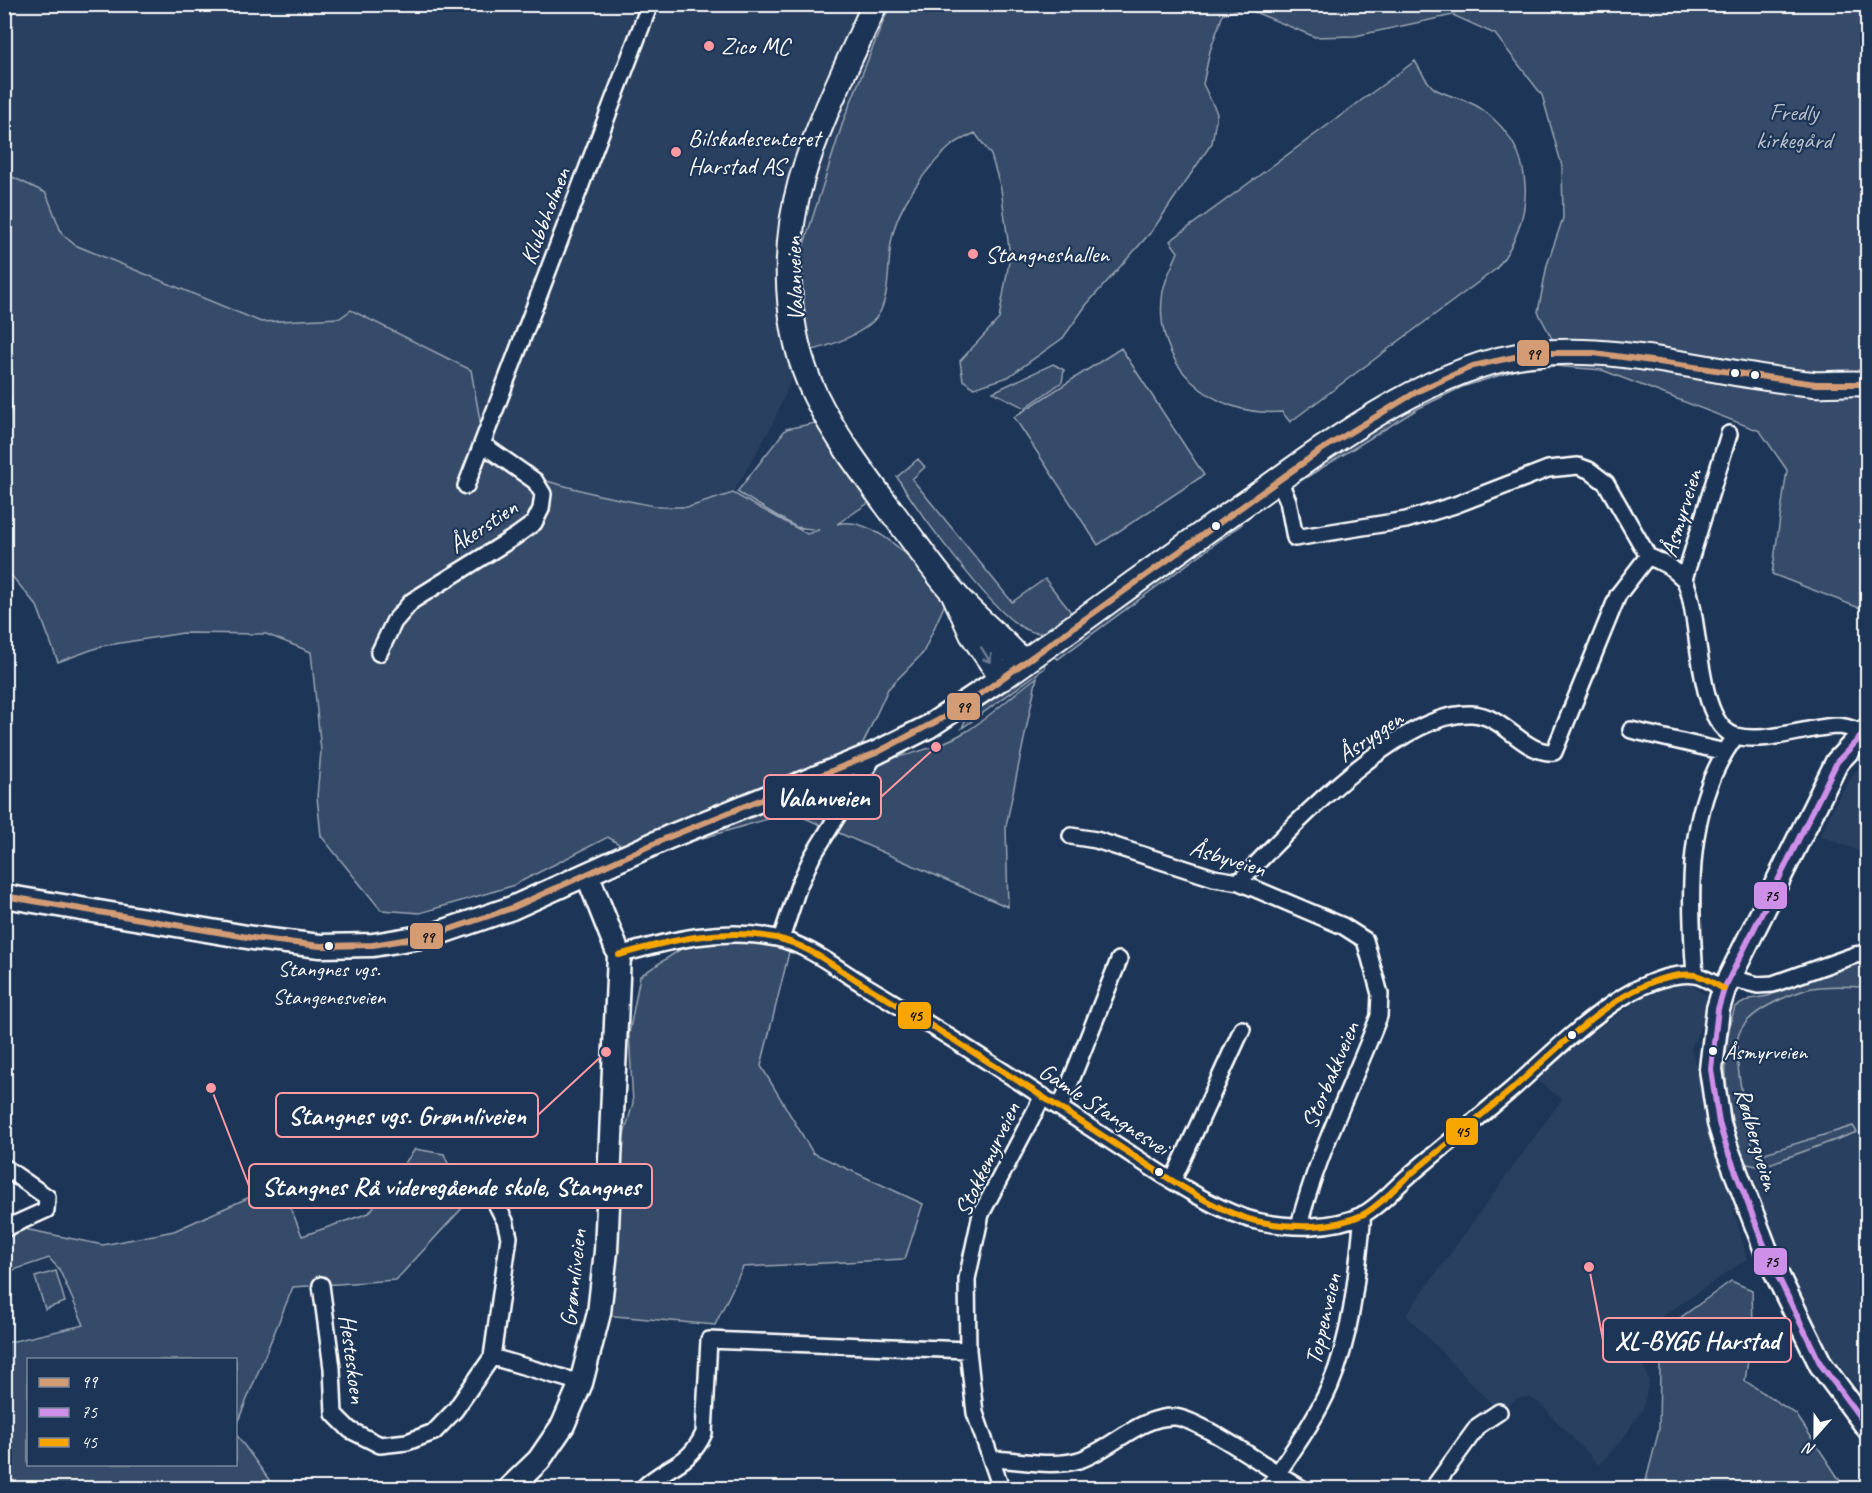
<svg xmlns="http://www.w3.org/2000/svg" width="1872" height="1493" font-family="Caveat,sans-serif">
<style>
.built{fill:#2a4161}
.green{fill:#364b69;stroke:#9aa5b4;stroke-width:1.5}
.water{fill:#617289;stroke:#a0aab8;stroke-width:1.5}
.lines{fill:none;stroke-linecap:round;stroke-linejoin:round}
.street-casing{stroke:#fff;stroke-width:20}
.secondary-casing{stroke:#fff;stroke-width:27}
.primary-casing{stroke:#fff;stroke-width:28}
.street{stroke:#1d3557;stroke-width:15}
.secondary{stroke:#1d3557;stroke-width:22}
.primary{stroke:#1d3557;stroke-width:24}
.bus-1-casing{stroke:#1d3557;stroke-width:10}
.bus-2-casing{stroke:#1d3557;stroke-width:10}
.bus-3-casing{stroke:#1d3557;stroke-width:10}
.bus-1{stroke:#d39c74;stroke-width:6}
.bus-2{stroke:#ce8fe9;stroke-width:6}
.bus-3{stroke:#f7a600;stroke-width:6}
.oneway{stroke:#6c7c92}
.poi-dot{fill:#ff9aa2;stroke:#1d3557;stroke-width:2}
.bus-dot{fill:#fff;stroke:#1d3557;stroke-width:2}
.labels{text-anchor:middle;stroke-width:4.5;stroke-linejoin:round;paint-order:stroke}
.bus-label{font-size:22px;fill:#fff;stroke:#1d3557}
.poi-label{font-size:24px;fill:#fff;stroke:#1d3557;text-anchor:start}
.park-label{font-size:24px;fill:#b9c0ca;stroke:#1d3557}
.street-label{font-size:24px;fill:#fff;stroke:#1d3557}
.leader{fill:none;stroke:#ff9aa2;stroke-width:2}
.callout-dot{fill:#ff9aa2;stroke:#1d3557;stroke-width:2}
.callout{fill:#1d3557;stroke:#ff9aa2;stroke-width:2}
.callout-label{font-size:26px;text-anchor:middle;font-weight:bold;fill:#fff}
.line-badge{stroke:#1d3557;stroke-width:2}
.pale-badge-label{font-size:16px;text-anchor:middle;font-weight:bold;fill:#111}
</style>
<rect width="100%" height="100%" fill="#1d3557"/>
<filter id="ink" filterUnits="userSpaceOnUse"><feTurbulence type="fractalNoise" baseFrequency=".0167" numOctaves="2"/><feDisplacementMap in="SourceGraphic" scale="12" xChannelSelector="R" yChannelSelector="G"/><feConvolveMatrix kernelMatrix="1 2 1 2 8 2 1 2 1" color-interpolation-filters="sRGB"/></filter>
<g filter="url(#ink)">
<path class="built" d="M5 5H890L844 119 800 257 803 352 771 427 733 493 689 507H659L599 495 509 471 340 318 261 322 75 245 62 234 46 193 5 173Z
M1867 755 1868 853H1865L1820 836 1838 798Z
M1867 962V1398L1833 1358 1761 1215 1739 1153 1729 1114 1724 1065 1727 1031 1735 1007 1750 999 1789 989 1808 979Z
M1671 985H1692L1705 995 1709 1007 1691 1049 1747 1259 1641 1331 1638 1350 1649 1381 1643 1409 1621 1441 1599 1465 1538 1402 1529 1397 1517 1398 1499 1412 1406 1315 1562 1099 1531 1075 1652 991Z"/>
<path class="green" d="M890 5H1867V611L1772 574 1787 470 1760 431 1602 370 1554 366 1520 369 1462 387 1419 408 1296 484 1297 480 1361 436 1457 382 1560 354 1538 312 1547 265 1563 218 1562 166 1542 95 1495 34 1453 15 1355 36 1315 37 1245 8 1223 14 1210 51 1203 84 1217 113 1212 143 1152 231 1087 304 1063 338 1008 377 974 388 963 380 960 361 999 319 1010 256 1001 189 991 155 975 133C967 137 957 141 951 146 926 168 898 206 892 238 887 261 891 287 881 310 871 333 826 348 803 352L800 257 844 119Z
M1415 61C1420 69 1428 86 1437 90 1452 98 1469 99 1483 110 1538 151 1536 219 1496 269L1290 422 1282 412C1212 418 1151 365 1163 291 1166 277 1173 265 1178 252L1170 241Z
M4 173 46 193 62 234 75 245 261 322 340 318 351 310 471 370 486 454 509 471 599 495 659 507H689L733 493 807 534 819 530 796 527 737 492 786 429 815 423 841 464 870 502 837 524C874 514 918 567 945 590L948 597 923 653 888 689 857 757C881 768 944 745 967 731 991 716 1013 694 1037 677L1006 826 1008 907 791 812 639 857 608 837 512 886 420 913 381 910 321 836 317 797 321 751 311 652 266 634 183 633 102 646 58 662 37 606 5 568 11 403 4 335Z
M1121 348 1204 475 1098 545 1014 417Z
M1053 364 1064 370 1062 382 1025 408 993 392Z
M918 459 925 467 912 479 1012 602 1045 579 1074 616C1065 622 1054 634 1042 633 1035 633 1026 630 1020 626 989 608 917 510 897 477Z
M1243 519 1242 524 1058 659 1054 657Z
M1044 661 1045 668 962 728 967 716Z
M793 936 761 1066 813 1153 923 1204 905 1259 743 1267 715 1325 604 1315 617 1160 633 1103 629 1034 640 976 693 941Z
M1860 962H1867V987C1849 987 1825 984 1808 989 1786 996 1744 1012 1738 1037 1733 1059 1748 1128 1754 1151L1762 1154 1853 1126 1857 1132 1761 1167 1743 1163C1728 1110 1717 1061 1735 1007L1750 999 1768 996 1808 979Z
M415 1149 444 1154 465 1205 396 1280 293 1287 236 1426V1360H28V1464H236V1434L275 1488H5V1343L84 1325 59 1269 49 1258 5 1273V1225L103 1245 174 1231 281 1183 302 1236 369 1213Z
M56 1271 65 1302 45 1309 35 1277Z
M1731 1281 1752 1290 1753 1326 1745 1381 1796 1414 1845 1488H1644L1659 1430 1660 1367 1669 1326Z"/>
<path class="water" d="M5 335 11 403 5 566 4 336Z"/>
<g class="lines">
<defs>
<path id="street" d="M1729 434 1684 579C1702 612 1694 725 1736 736 1764 744 1807 727 1837 726 1846 726 1855 730 1863 733
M1279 480 1288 501 1295 538 1406 520 1455 505 1548 469 1578 466 1589 470 1606 483 1648 556 1669 566 1684 579
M466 486 650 4
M379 653 394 622 412 601 516 536 534 523 541 509 543 494 535 481 482 444
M1631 730 1725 752
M1071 836 1096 840 1214 878 1239 882 1343 926 1365 940 1380 994 1379 1016C1352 1087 1317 1153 1299 1226
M1239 882C1287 832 1399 710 1472 714 1504 715 1524 755 1554 752L1618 595 1648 556
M781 939 799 885 812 857 876 753
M619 955C671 940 722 927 776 938 806 944 835 967 861 983 951 1036 1038 1094 1126 1151 1161 1174 1221 1215 1261 1222 1293 1228 1332 1229 1362 1215 1380 1206 1396 1186 1411 1174 1444 1146 1477 1119 1510 1091 1554 1053 1632 968 1695 975 1705 977 1716 985 1724 989
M1695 975C1689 896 1685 803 1736 736
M1730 978 1758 985 1773 984 1855 955 1868 953
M1060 1108 1119 960
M4 1167 47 1197 46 1210 4 1229
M1173 1180 1242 1029
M321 1285 332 1368 334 1414 350 1430 380 1445 407 1442 434 1432 455 1410 492 1357 509 1237 505 1221 488 1188
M492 1357 581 1383
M993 1459C1020 1460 1053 1468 1079 1460 1111 1450 1139 1416 1174 1417 1199 1418 1275 1473 1301 1488
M643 1488C666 1465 689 1467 704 1433L709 1340 968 1350
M1001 1488 975 1413 968 1350 967 1279 981 1214 1043 1096
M1268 1488C1289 1455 1314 1423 1330 1386 1353 1332 1357 1272 1363 1214
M1433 1488 1478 1426 1499 1412"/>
<path id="secondary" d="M1868 729 1837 762 1724 989 1718 1009 1711 1069 1719 1123 1727 1149 1769 1258 1821 1365 1868 1428
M4 896 253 938 320 946 373 945 433 935 512 908 669 837 876 753 928 727 1002 678
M510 1488 539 1460 563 1425 581 1383 599 1313 606 1251 619 955 587 874"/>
<path id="primary" d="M875 4C849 62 819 120 801 181 782 248 784 331 815 395 836 438 866 477 895 516 914 541 932 568 953 592 974 618 1002 637 1023 663
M954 594 972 634 1002 678C1084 620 1164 560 1246 503 1326 446 1432 365 1531 354 1625 343 1721 376 1814 384 1832 385 1850 382 1868 384"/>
</defs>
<use href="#street" class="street-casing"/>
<use href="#secondary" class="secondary-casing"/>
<use href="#primary" class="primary-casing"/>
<use href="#street" class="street"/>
<use href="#secondary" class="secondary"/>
<use href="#primary" class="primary"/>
<defs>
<path id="bus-1" d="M4 896 253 938 320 946 373 945 433 935 512 908 669 837 876 753 958 710 1321 450 1418 391 1473 366 1533 353H1594L1816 384H1868"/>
<path id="bus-2" d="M1868 729 1837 762 1724 989 1718 1009 1711 1069 1719 1123 1727 1149 1769 1258 1821 1365 1868 1428"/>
<path id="bus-3" d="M619 955C671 940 722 927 776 938 806 944 835 967 861 983 951 1036 1038 1094 1126 1151 1161 1174 1221 1215 1261 1222 1293 1228 1332 1229 1362 1215 1380 1206 1396 1186 1411 1174 1444 1146 1477 1119 1510 1091 1554 1053 1632 968 1695 975 1705 977 1716 985 1724 989"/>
</defs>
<use href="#bus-1" class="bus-1-casing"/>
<use href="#bus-2" class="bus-2-casing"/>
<use href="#bus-3" class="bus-3-casing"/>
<use href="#bus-1" class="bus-1"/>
<use href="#bus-2" class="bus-2"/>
<use href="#bus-3" class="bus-3"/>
</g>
<defs><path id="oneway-shaft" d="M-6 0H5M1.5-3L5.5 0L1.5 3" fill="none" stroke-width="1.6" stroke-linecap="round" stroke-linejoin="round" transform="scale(1.5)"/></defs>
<use class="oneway" href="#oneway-shaft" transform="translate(986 655) rotate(57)"/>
</g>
<g class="poi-dot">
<circle cx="709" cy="46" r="6"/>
<circle cx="676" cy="152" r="6"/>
<circle cx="973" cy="254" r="6"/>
</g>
<g class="bus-dot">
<circle cx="1735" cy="373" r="5"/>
<circle cx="1755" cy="375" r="5"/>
<circle cx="1216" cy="526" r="5"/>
<circle cx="329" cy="946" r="5"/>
<circle cx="1572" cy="1035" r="5"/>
<circle cx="1713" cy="1051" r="5"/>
<circle cx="1159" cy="1172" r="5"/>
</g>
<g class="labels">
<g class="bus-label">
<text x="329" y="976">Stangnes vgs.<tspan x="329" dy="28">Stangenesveien</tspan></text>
<text x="1724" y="1059" text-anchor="start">Åsmyrveien</text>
</g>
<g class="poi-label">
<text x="721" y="54">Zico MC</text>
<text x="688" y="146">Bilskadesenteret<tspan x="688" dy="28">Harstad AS</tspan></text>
<text x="985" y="262">Stangneshallen</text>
</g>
<g class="park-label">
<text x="1794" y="120">Fredly<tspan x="1794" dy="28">kirkegård</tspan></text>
</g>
<g class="street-label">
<text transform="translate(545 216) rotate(-69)" y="8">Klubbholmen</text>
<text transform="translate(794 279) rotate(-92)" y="8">Valanveien</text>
<text transform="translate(1681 513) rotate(-73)" y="8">Åsmyrveien</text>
<text transform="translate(483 526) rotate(-34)" y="8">Åkerstien</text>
<text transform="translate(1370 736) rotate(-34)" y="8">Åsryggen</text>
<text transform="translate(1228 858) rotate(17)" y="8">Åsbyveien</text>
<text transform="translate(1330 1075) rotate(-67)" y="8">Storbakkveien</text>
<text transform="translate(1104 1109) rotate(33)" y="8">Gamle Stangnesvei</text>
<text transform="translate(1757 1139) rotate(74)" y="8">Rødbergveien</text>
<text transform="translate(987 1159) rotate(-65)" y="8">Stokkemyrveien</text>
<text transform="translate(573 1278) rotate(-84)" y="8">Grønnliveien</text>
<text transform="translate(1323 1319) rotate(-77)" y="8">Toppenveien</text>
<text transform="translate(353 1359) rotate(83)" y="8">Hesteskoen</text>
</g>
</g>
<path class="leader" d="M936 747L881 797M606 1052L538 1115M211 1088L249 1186M1589 1267L1603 1340"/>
<g class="callout-dot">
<circle cx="936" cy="747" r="6"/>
<circle cx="606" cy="1052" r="6"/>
<circle cx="211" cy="1088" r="6"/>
<circle cx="1589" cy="1267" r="6"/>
</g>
<g class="callout">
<rect x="764" y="775" width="117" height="44" rx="6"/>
<rect x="276" y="1093" width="262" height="44" rx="6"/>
<rect x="249" y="1164" width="403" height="44" rx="6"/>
<rect x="1603" y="1318" width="188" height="44" rx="6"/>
</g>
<g class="callout-label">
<text x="823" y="806">Valanveien</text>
<text x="407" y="1124">Stangnes vgs. Grønnliveien</text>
<text x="451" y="1195">Stangnes Rå videregående skole, Stangnes</text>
<text x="1697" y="1349">XL-BYGG Harstad</text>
</g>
<g class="line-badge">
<rect x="1516" y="339" width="34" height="28" rx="6" fill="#d39c74"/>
<rect x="946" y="692" width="35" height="29" rx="6" fill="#d39c74"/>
<rect x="1753" y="881" width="35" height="29" rx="6" fill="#ce8fe9"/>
<rect x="409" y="922" width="35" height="28" rx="6" fill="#d39c74"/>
<rect x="897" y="1001" width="35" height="29" rx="6" fill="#f7a600"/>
<rect x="1445" y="1117" width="34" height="29" rx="6" fill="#f7a600"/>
<rect x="1753" y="1247" width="35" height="29" rx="6" fill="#ce8fe9"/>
</g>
<g class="pale-badge-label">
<text x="1533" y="359">99</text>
<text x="963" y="712">99</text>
<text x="1771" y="901">75</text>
<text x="427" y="942">99</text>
<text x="915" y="1021">45</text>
<text x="1462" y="1137">45</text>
<text x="1771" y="1267">75</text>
</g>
<rect width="1872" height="1493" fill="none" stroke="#1d3557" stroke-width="24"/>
<rect x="12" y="12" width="1848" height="1469" fill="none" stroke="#fff" stroke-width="2" filter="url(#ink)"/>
<rect x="27" y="1358" width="210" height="108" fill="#1d3557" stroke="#77869a" stroke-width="1.5"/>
<rect x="39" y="1378" width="30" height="9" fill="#d39c74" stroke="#77869a" stroke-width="1.5"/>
<text x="81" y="1388" font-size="18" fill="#ffffff">99</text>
<rect x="39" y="1408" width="30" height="9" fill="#ce8fe9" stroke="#77869a" stroke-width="1.5"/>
<text x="81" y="1418" font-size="18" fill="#ffffff">75</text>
<rect x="39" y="1438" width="30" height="9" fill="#f7a600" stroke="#77869a" stroke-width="1.5"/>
<text x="81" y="1448" font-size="18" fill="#ffffff">45</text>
<g transform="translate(1815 1436) rotate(201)" stroke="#1d3557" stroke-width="4.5" paint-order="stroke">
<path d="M0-4.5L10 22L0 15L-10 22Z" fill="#ffffff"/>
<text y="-9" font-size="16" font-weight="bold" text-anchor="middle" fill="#ffffff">N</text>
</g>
</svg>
